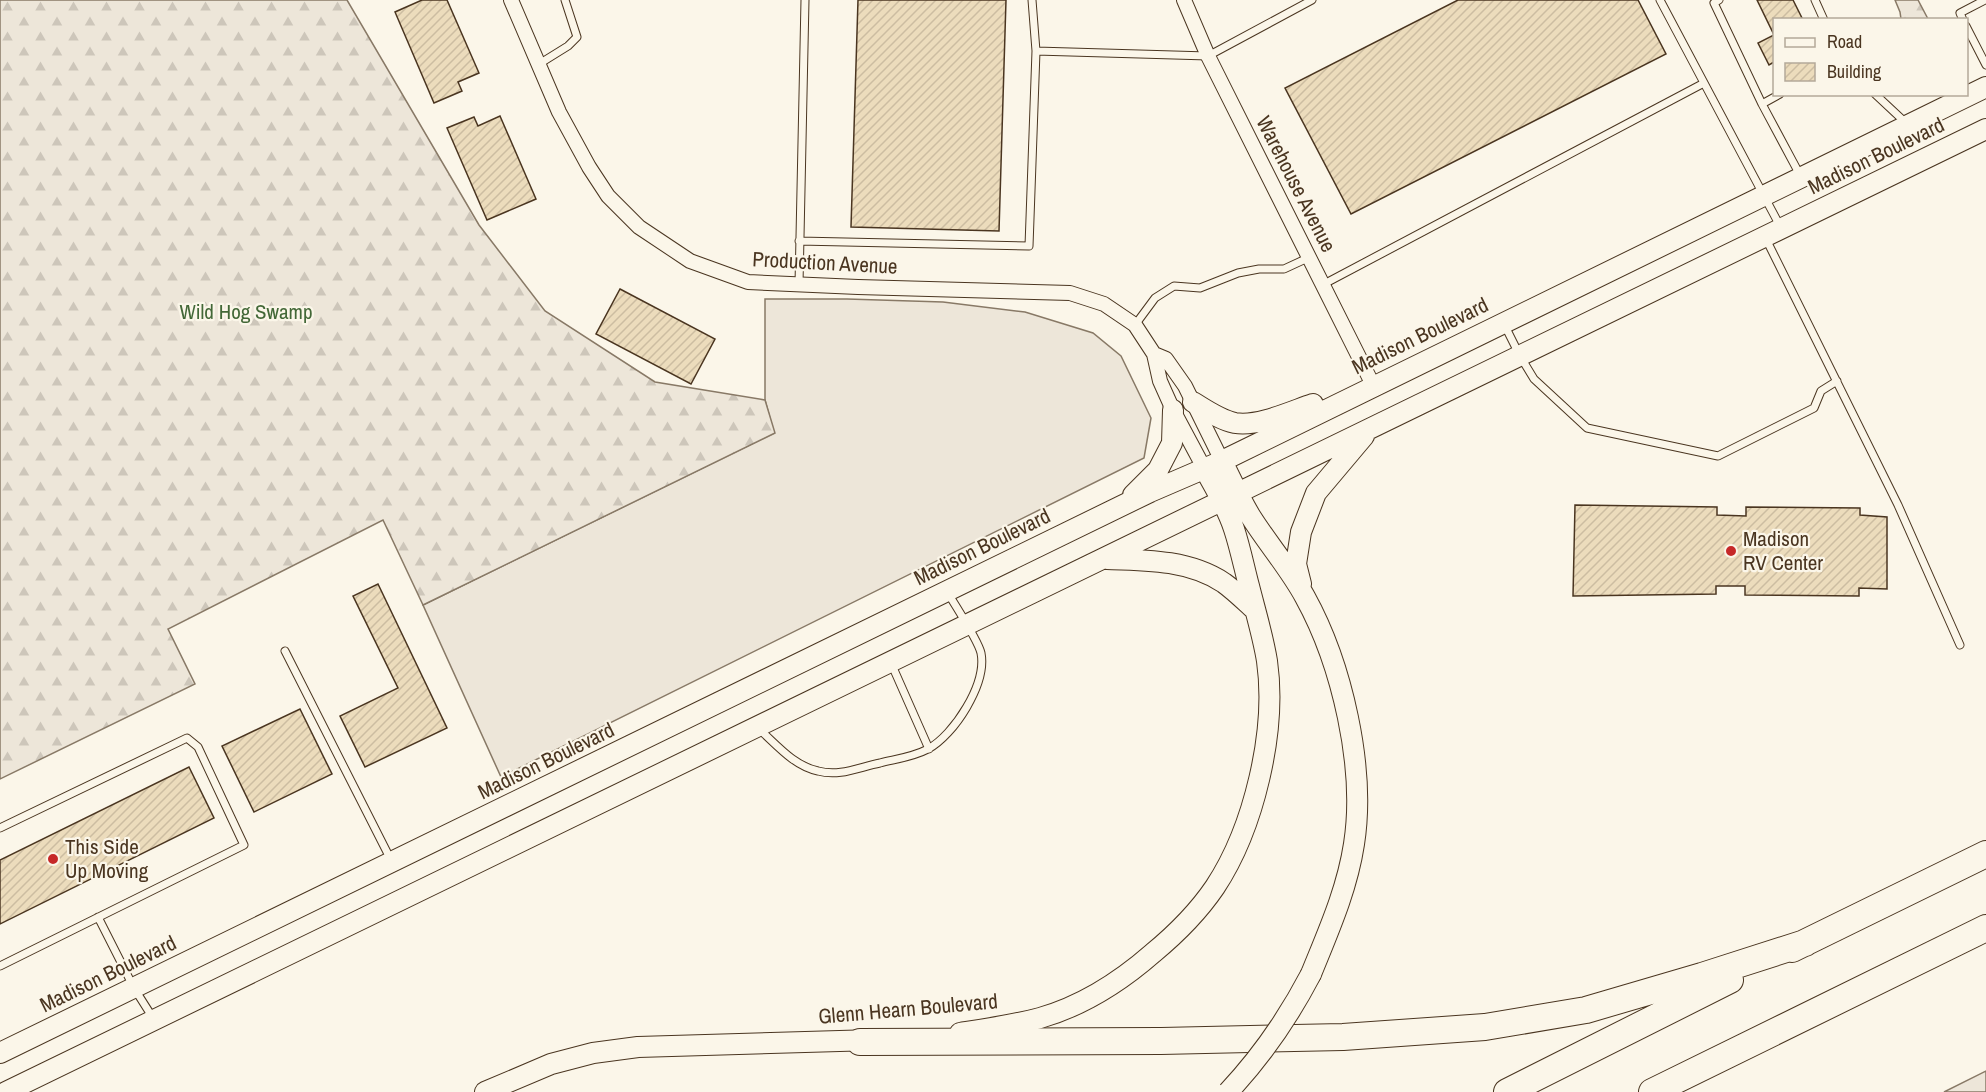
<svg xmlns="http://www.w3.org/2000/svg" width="1986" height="1092" font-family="'Archivo Narrow',sans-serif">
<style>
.grass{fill:#ede6d9;stroke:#887966;stroke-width:1.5}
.forest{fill:url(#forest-firs);stroke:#887966;stroke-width:1.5}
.building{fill:url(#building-hatch);stroke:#4a3520;stroke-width:1.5}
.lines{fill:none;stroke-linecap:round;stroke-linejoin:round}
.lane-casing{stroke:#4a3520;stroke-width:9}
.street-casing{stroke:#4a3520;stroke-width:16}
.secondary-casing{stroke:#4a3520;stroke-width:22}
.highway-casing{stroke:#4a3520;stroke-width:28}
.lane{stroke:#fbf6e9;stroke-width:7}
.street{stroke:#fbf6e9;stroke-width:14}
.secondary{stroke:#fbf6e9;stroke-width:20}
.highway{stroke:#fbf6e9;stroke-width:26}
.secondary-bridge-casing{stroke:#4a3520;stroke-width:22;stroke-linecap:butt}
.secondary-bridge{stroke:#fbf6e9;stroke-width:20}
.poi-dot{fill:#c62828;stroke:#fbf6e9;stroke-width:2}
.labels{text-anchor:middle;stroke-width:4.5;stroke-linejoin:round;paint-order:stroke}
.street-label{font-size:21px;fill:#4a3520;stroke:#fbf6e9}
.park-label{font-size:21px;fill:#436837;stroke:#fbf6e9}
.poi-label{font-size:21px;fill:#4a3520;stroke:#fbf6e9;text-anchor:start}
</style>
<defs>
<pattern id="forest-firs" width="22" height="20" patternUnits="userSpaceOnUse" patternTransform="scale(1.5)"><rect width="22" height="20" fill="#ede6d9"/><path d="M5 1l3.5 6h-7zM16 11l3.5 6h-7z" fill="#cdc6ba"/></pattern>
<pattern id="building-hatch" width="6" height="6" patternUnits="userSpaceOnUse" patternTransform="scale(1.5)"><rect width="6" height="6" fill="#ecdcbc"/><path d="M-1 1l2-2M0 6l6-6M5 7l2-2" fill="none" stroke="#ccbda1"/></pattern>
</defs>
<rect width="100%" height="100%" fill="#fbf6e9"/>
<path class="grass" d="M765 299H847L943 302 1025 312 1093 333 1121 356 1151 418 1144 458 501 777 423 605 774 433 765 400Z
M1986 1071V1092H1944Z"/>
<path class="forest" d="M0 0H347L479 225 545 311 655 382 765 400 775 433 423 605 383 520 168 629 195 684 0 779Z
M1895 0H1918L1928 19H1901L1900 12Z"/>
<path class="building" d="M422 0H447L479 73 458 82 462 91 434 103 395 12Z
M858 0H1006L999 231 851 227Z
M1458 0H1638L1666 54 1351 214 1285 88Z
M1757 0H1793L1803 20H1774V62L1769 65 1758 43 1774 35Z
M500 116 536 199 487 220 447 128 474 117 478 126Z
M620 289 715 339 691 384 596 334Z
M1575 505 1717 507V515L1746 516V507L1860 508V515L1887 517V589L1859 588V596L1745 595V586H1716V594L1573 596Z
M378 584 447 728 365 767 340 716 398 688 353 596Z
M300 709 332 774 254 812 222 746Z
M189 767 214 818 0 924V860Z"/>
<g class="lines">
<defs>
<path id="lane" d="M1660 0 1780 226
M1719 0 1714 3 1762 104 1800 175
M1815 0 1824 20
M1963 20 1960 13 1985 0
M1966 26 1986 65
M1036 51 1208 56 1312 0
M539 64 568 46 577 37 565 0
M1875 94 1906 123
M1762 104 1780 94
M1766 239 1898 505 1960 645
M799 241 1029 246 1036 51 1032 0
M799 284 805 0
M1324 284 1704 83
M1504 324 1520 356 1534 379 1587 428 1718 456 1814 408 1821 391 1837 381
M1135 325 1155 298 1174 286 1200 288 1238 273 1259 269H1284L1310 257
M285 651 391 860
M891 663 929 749
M759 729C777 745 794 766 818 771 840 777 859 767 880 763 896 759 913 757 928 749 954 735 987 684 981 653 978 640 956 607 948 593
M0 828 187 738 198 747 244 845 0 966
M98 917 134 988 153 1018"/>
<path id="street" d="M511 0 559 112 589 167 608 196 639 227 690 261 748 282 858 287 1070 293 1104 304 1135 325 1154 354 1160 381 1173 410 1204 468
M1184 0 1208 56 1373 385
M1154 354 1166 359 1185 386 1222 461"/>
<path id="secondary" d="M1193 402C1206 410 1220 420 1235 423 1258 427 1292 411 1313 404
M1222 461C1231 479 1240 499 1251 517 1268 544 1290 569 1305 597 1342 664 1366 768 1354 844 1347 890 1328 932 1311 974
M1133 495 1158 470 1172 443 1173 410
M1107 559C1146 560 1190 560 1224 583 1235 591 1245 601 1255 610
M1301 584 1296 564 1301 532 1316 493 1364 436
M960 1033C986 1029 1014 1025 1040 1018 1082 1006 1121 981 1153 953 1176 934 1198 912 1215 887 1254 828 1277 731 1267 661 1263 636 1255 610 1249 586 1244 567 1240 547 1234 529 1227 507 1215 488 1204 468
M0 1053 1150 492 1222 461 1986 87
M6 1092 1986 129
M485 1092 551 1064 593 1053 638 1047 874 1040"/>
<path id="highway" d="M1792 949 1986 854
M860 1042 1161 1041 1343 1037 1485 1027 1586 1010 1702 976 1805 943
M1507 1092 1730 980
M1652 1092 1986 928"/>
</defs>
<use href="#lane" class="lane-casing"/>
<use href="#street" class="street-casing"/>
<use href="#secondary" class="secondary-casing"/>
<use href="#highway" class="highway-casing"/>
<use href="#lane" class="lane"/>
<use href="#street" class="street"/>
<use href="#secondary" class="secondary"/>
<use href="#highway" class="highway"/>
<defs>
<path id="secondary-bridge" d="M1228 1092C1262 1056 1288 1018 1311 974"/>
</defs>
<use href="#secondary-bridge" class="secondary-bridge-casing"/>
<use href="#secondary-bridge" class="secondary-bridge"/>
</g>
<g class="poi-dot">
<circle cx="1731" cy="551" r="6"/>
<circle cx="53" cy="859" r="6"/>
</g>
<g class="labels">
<g class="street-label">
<text transform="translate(1876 156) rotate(-26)" y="7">Madison Boulevard</text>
<text transform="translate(1296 184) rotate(63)" y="7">Warehouse Avenue</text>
<text transform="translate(825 263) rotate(3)" y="7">Production Avenue</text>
<text transform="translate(1420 336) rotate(-26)" y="7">Madison Boulevard</text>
<text transform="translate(982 547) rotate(-26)" y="7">Madison Boulevard</text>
<text transform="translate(546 761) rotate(-26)" y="7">Madison Boulevard</text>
<text transform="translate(108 974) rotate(-26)" y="7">Madison Boulevard</text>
<text transform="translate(908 1009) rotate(-5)" y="7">Glenn Hearn Boulevard</text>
</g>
<g class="park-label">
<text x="246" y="319">Wild Hog Swamp</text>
</g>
<g class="poi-label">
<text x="1743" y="546">Madison<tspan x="1743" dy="24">RV Center</tspan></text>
<text x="65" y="854">This Side<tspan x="65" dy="24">Up Moving</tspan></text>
</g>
</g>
<rect x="1773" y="18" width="195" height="78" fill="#fbf6e9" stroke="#b4a999" stroke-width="1.5"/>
<rect x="1785" y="38" width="30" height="9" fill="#fbf6e9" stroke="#b4a999" stroke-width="1.5"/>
<text x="1827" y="48" font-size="18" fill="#4a3520">Road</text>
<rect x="1785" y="63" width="30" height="18" fill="url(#building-hatch)" stroke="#b4a999" stroke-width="1.5"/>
<text x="1827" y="78" font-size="18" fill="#4a3520">Building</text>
</svg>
